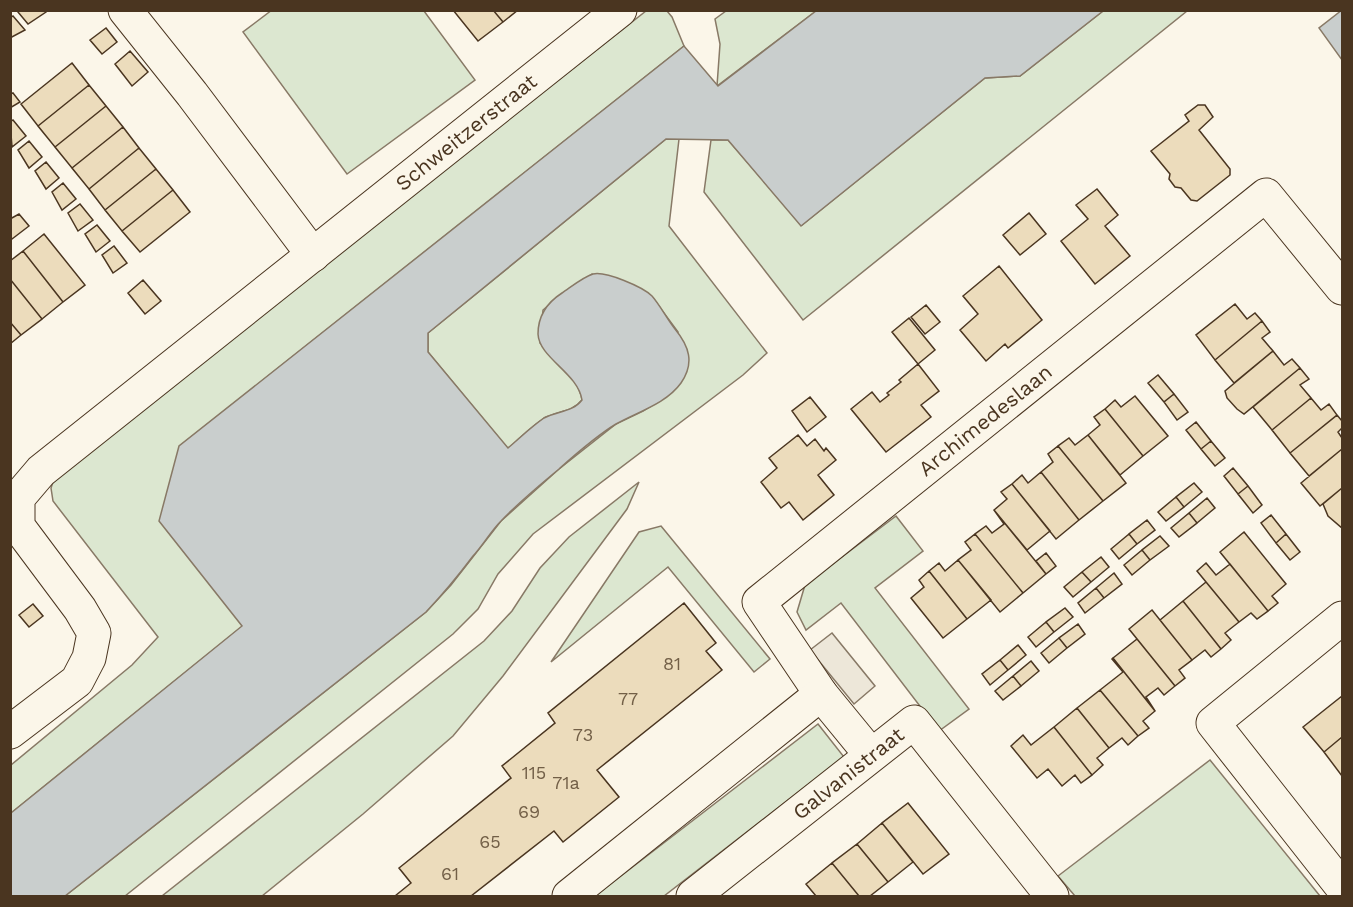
<svg xmlns="http://www.w3.org/2000/svg" width="1353" height="907" font-family="'Work Sans',sans-serif">
<style>
.green{fill:#dce7d0;stroke:#887966;stroke-width:1.5}
.parking{fill:#ede7d9;stroke:#887966;stroke-width:1.5}
.water{fill:#c9cecd;stroke:#887966;stroke-width:1.5}
.building{fill:#ecdcbc;stroke:#4a3520;stroke-width:1.5}
.lines{fill:none;stroke-linecap:round;stroke-linejoin:round}
.street-casing{stroke:#4a3520;stroke-width:35}
.street{stroke:#fbf6e9;stroke-width:33}
.labels{text-anchor:middle;stroke-width:4.5;stroke-linejoin:round;paint-order:stroke}
.number-label{font-size:18px;fill:#725f47}
.street-label{font-size:21px;fill:#4a3520;stroke:#fbf6e9}
</style>
<rect width="100%" height="100%" fill="#fbf6e9"/>
<path class="green" d="M272 10 424 11 475 80 347 174 243 32Z
M646 11H667L672 17 684 46 180 446 160 521 243 626 11 813V765L132 665 158 637 53 501 51 488 55 476Z
M726 11H816L717 86 720 44 715 19Z
M1103 11H1187L803 320 704 192 711 140H728L802 225 985 78 1020 76Z
M666 139H679L669 226 767 353 743 375 533 534 498 574 478 609 453 634 125 896H65L426 612 451 585 501 521 559 469 616 424 643 411 667 396 678 332 653 298 592 274 560 295 543 310 540 343C554 359 579 378 582 400 573 412 557 411 544 418 531 427 519 438 508 449L428 352V333Z
M639 482 627 509 503 676 453 736 363 814 262 896H162L484 641 512 611 540 568 569 537Z
M896 516 923 551 875 588 969 709 939 731 841 603 806 630 797 612 805 585Z
M661 526 770 659 754 672 668 567 551 662 639 532Z
M818 724 844 757 664 896H595Z
M1210 760 1320 896H1075L1058 876Z"/>
<path class="parking" d="M832 633 875 686 854 704 810 650Z"/>
<path class="water" d="M1342 10V60L1319 28Z
M816 11H1103L1020 76 985 78 801 226 728 140 666 139 428 333V352L508 448C520 438 531 427 544 418 557 411 573 412 582 400 578 373 539 358 538 334 538 316 548 302 562 293 571 287 583 277 593 274 606 271 643 287 652 296 660 305 667 319 675 329 689 346 695 363 681 383 666 404 637 412 616 424 596 436 577 453 559 469 540 485 519 502 501 521 491 531 483 545 473 556 458 576 443 594 426 612L65 896H11V813L242 626 159 521 179 446 684 46 718 86Z"/>
<path class="building" d="M20 10H45L46 12 28 24 18 12Z
M453 10H493L503 22 478 41Z
M493 10H518L503 22Z
M13 16 25 30 10 38V18Z
M106 28 117 42 102 54 90 40Z
M130 51 148 72 132 86 115 64Z
M72 63 89 85 38 126 21 104Z
M89 85 106 106 55 147 38 126Z
M13 93 20 102 10 108V94Z
M1198 105H1205L1213 117 1199 130 1230 169V175L1197 201 1191 200 1181 188 1175 187 1169 179 1170 174 1151 151 1189 121 1185 115Z
M106 106 123 127 72 168 55 147Z
M13 120 26 136 12 147 10 122Z
M123 127 139 148 89 189 72 168Z
M29 141 42 157 29 168 18 150Z
M139 148 156 169 105 210 89 189Z
M46 162 59 178 46 189 35 171Z
M156 169 173 190 122 231 105 210Z
M63 183 76 199 62 210 52 192Z
M1097 189 1118 215 1105 226 1130 256 1095 284 1061 241 1088 219 1076 205Z
M173 190 190 212 140 252 122 231Z
M80 204 93 220 78 231 68 213Z
M1029 213 1046 234 1020 255 1003 235Z
M19 214 29 226 12 239 10 236V219Z
M97 225 110 241 96 252 85 234Z
M44 234 85 285 63 302 23 251Z
M114 246 127 263 113 273 102 255Z
M23 251 63 302 42 319 10 279V261Z
M999 266 1042 320 1008 348 1005 344 986 361 960 330 978 314 963 296Z
M10 279 42 319 21 335 10 322Z
M143 280 161 301 145 314 128 293Z
M1235 304 1247 319 1255 313 1262 321 1215 360 1196 335Z
M926 305 940 322 925 334 911 317Z
M909 318 935 350 918 364 892 332Z
M1262 321 1270 332 1262 338 1273 351 1234 383 1215 360Z
M10 322 21 335 10 344Z
M1273 351 1284 365 1292 359 1300 368 1244 414 1237 409 1227 398 1225 391Z
M918 364 939 391 921 405 931 417 886 452 851 409 872 392 880 402 889 395 887 393 901 382 899 380Z
M1300 368 1309 379 1300 385 1311 398 1272 430 1253 407Z
M1158 375 1174 394 1164 402 1148 383Z
M1174 394 1188 412 1177 420 1164 402Z
M1135 396 1168 436 1143 456 1105 409 1115 400 1121 407Z
M810 397 826 417 807 432 792 411Z
M1311 398 1321 410 1329 404 1337 415 1290 453 1272 430Z
M1105 409 1143 456 1120 475 1088 435 1100 425 1094 417Z
M1337 415 1342 421V428L1338 432 1342 438V449L1309 476 1290 453Z
M1196 422 1211 441 1201 449 1186 430Z
M798 435 807 446 815 439 824 451 826 448 836 460 818 475 834 495 803 520 789 502 781 508 761 482 777 468 769 458Z
M1088 435 1126 483 1103 501 1058 446 1069 438 1075 445Z
M1211 441 1225 458 1215 466 1201 449Z
M1058 446 1103 501 1079 520 1041 472 1053 462 1048 454Z
M1342 449V488L1320 506 1301 483Z
M1233 468 1248 486 1238 494 1224 476Z
M1041 472 1079 520 1056 539 1012 484 1022 475 1028 483Z
M1194 483 1202 492 1184 507 1176 497Z
M1012 484 1050 531 1027 550 994 510 1007 499 1001 492Z
M1248 486 1262 505 1253 513 1238 494Z
M1342 488V528L1328 516 1323 504Z
M1176 497 1184 507 1166 521 1158 512Z
M1207 498 1215 508 1197 523 1189 513Z
M994 510 1046 574 1023 593 975 534 986 526 992 533 1004 524Z
M1189 513 1197 523 1179 537 1171 528Z
M1271 515 1286 534 1276 543 1261 523Z
M1147 520 1155 530 1137 544 1129 534Z
M1244 532 1286 584 1272 596 1278 603 1268 611 1220 552Z
M975 534 1023 593 1000 612 958 560 971 550 965 542Z
M1129 534 1137 544 1119 559 1111 549Z
M1286 534 1300 552 1290 560 1276 543Z
M1160 536 1169 546 1150 560 1142 550Z
M1142 550 1150 560 1132 575 1124 565Z
M1046 553 1056 566 1046 574 1036 561Z
M1101 557 1109 567 1091 582 1082 572Z
M958 560 991 600 967 619 929 571 939 563 945 571Z
M1206 563 1216 575 1230 564 1268 611 1257 619 1251 613 1239 622 1197 571Z
M929 571 967 619 943 638 911 598 924 587 919 580Z
M1082 572 1091 582 1073 597 1064 587Z
M1114 573 1122 584 1104 598 1096 588Z
M1206 582 1239 622 1225 633 1231 640 1221 649 1183 601Z
M1096 588 1104 598 1085 613 1078 603Z
M1183 601 1221 649 1211 657 1205 650 1192 660 1160 620Z
M684 603 716 643 706 651 722 670 597 770 619 797 563 842 554 831 471 896H395L411 883 399 868 511 778 502 766 555 723 548 713Z
M33 604 43 616 29 627 19 615Z
M1065 608 1073 617 1054 632 1046 622Z
M1152 610 1192 660 1179 670 1185 678 1175 686 1129 629Z
M1046 622 1054 632 1036 647 1028 637Z
M1078 624 1085 634 1067 648 1059 638Z
M1059 638 1067 648 1049 663 1041 653Z
M1137 639 1175 686 1164 695 1158 688 1146 697 1155 711 1113 658Z
M1018 645 1026 655 1008 670 1000 660Z
M1113 658 1155 711 1143 721 1149 728 1138 736 1100 690 1123 672 1112 659Z
M1000 660 1008 670 990 685 982 674Z
M1031 661 1039 671 1021 686 1013 676Z
M1013 676 1021 686 1003 700 995 691Z
M1100 690 1138 736 1128 745 1122 738 1109 748 1077 708Z
M1342 696V737L1324 752 1303 727Z
M1077 708 1109 748 1097 758 1103 765 1092 775 1054 727Z
M1054 727 1092 775 1081 783 1075 775 1062 786 1048 769 1037 778 1011 746 1023 735 1031 745Z
M1342 737V776L1324 752Z
M908 803 949 854 923 874 882 823Z
M882 823 913 862 888 882 857 844Z
M857 844 888 882 870 896H859L832 863Z
M832 863 859 896H816L806 884Z"/>
<g class="lines">
<defs>
<g id="street">
<path d="M125 10 192 94 313 255"/>
<path d="M1342 618 1213 723 1342 887"/>
<path id="s1" d="M10 732 77 681 89 658 94 633 80 609 18 526V498L41 471 620 10"/>
<path id="s2" d="M871 755 821 694 759 602 1266 195 1342 288"/>
<path d="M569 896 821 694"/>
<path id="s3" d="M693 896 914 722 1052 896"/>
</g>
</defs>
<use href="#street" class="street-casing"/>
<use href="#street" class="street"/>
</g>
<g class="labels">
<g class="number-label">
<text x="672" y="670">81</text>
<text x="628" y="705">77</text>
<text x="583" y="741">73</text>
<text x="534" y="779">115</text>
<text x="566" y="789">71a</text>
<text x="529" y="818">69</text>
<text x="490" y="848">65</text>
<text x="450" y="880">61</text>
</g>
<g class="street-label">
<text dy="7" stroke="none"><textPath href="#s1" startOffset="874">Schweitzerstraat</textPath></text>
<text dy="7" stroke="none"><textPath href="#s2" startOffset="480">Archimedeslaan</textPath></text>
<text dy="7" stroke="none"><textPath href="#s3" startOffset="198">Galvanistraat</textPath></text>
</g>
</g>
<rect width="1353" height="907" fill="none" stroke="#4a3520" stroke-width="24"/>
</svg>
